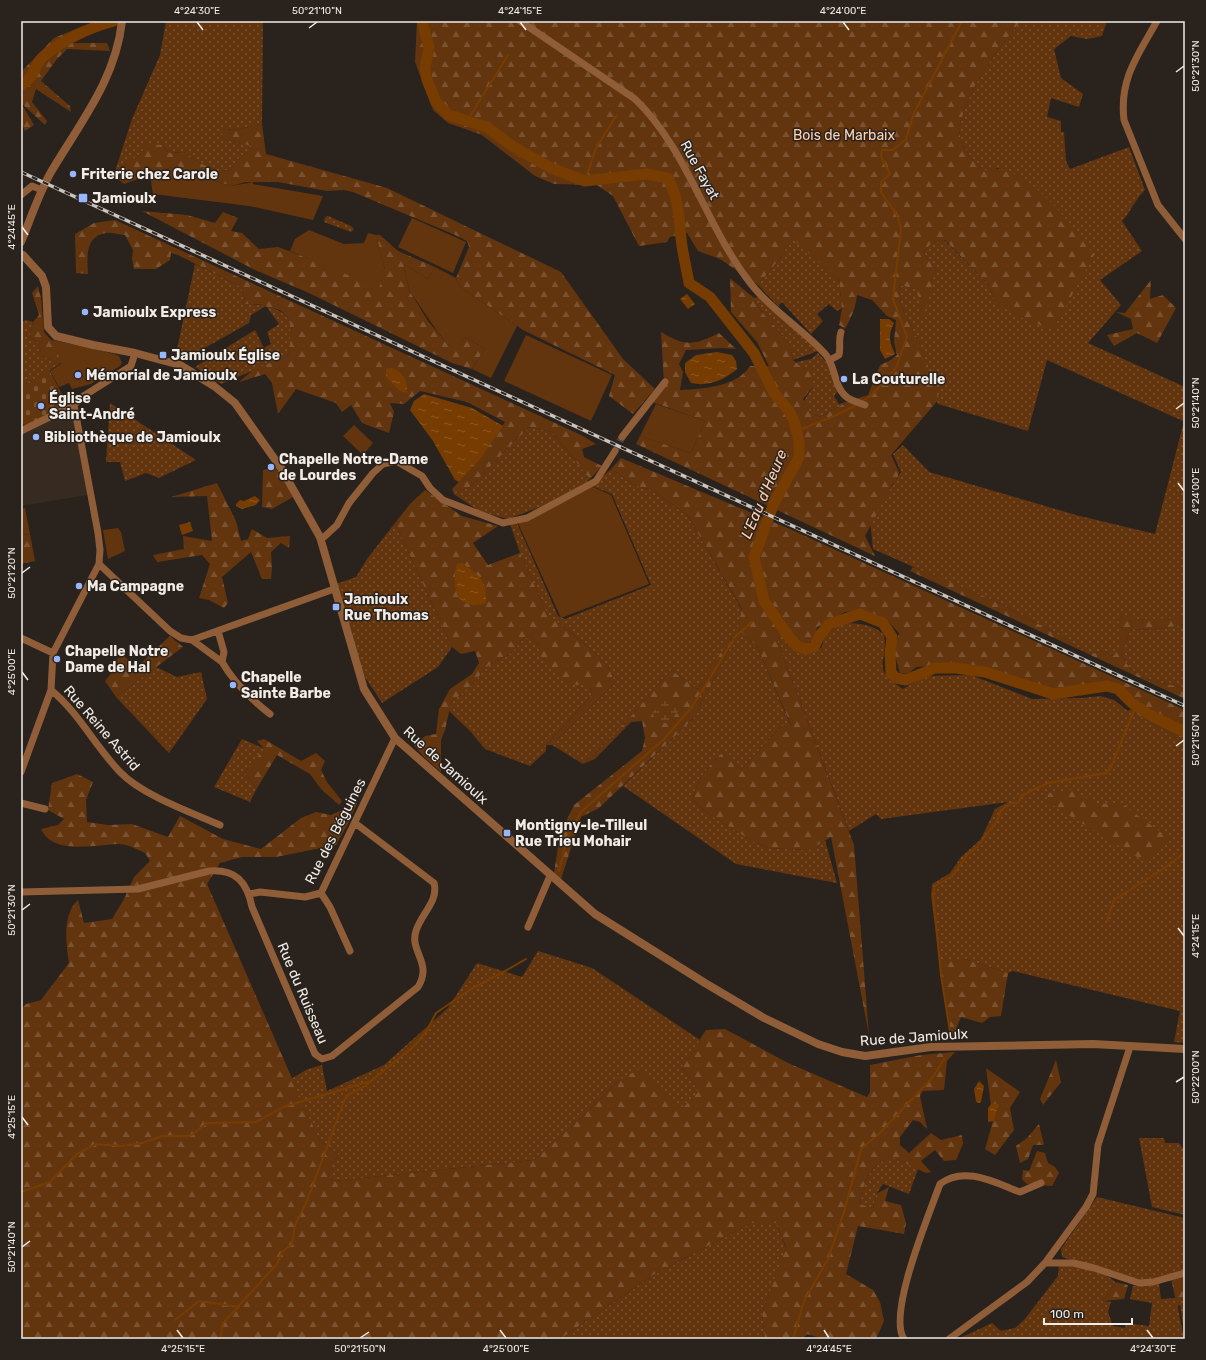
<svg xmlns="http://www.w3.org/2000/svg" width="1206" height="1360" font-family="Rubik,sans-serif">
<style>
.built{fill:#372a20}
.grass{fill:url(#grass-dots)}
.forest{fill:url(#forest-firs)}
.wetland{fill:url(#wetland-marsh)}
.cemetery{fill:url(#cemetery-stones)}
.park{fill:#63350e}
.water{fill:url(#water-ripples)}
.lines{fill:none;stroke-linecap:round;stroke-linejoin:round}
.stream{stroke:#773c01;stroke-width:2}
.river{stroke:#773c01;stroke-width:11}
.minor-tunnel{stroke:#48403b;stroke-width:7;stroke-dasharray:7 3.5;stroke-linecap:butt}
.minor{stroke:#8f5d37;stroke-width:7}
.tertiary{stroke:#8f5d37;stroke-width:8}
.rail-casing{stroke:#c9c4bf;stroke-width:3.5}
.rail{stroke:#2a221c;stroke-width:2;stroke-dasharray:6;stroke-linecap:butt}
.ticks{fill:none;stroke:#f1ece8;stroke-width:1.5}
.poi-dot{fill:#98b6fd;stroke:#2a221c;stroke-width:1.5}
.labels{text-anchor:middle;stroke-width:3;stroke-linejoin:round;paint-order:stroke}
.park-label{font-size:14px;fill:#fed2b4;stroke:#2a221c}
.street-label{font-size:14px;fill:#f1ece8;stroke:#2a221c}
.poi-label{font-size:14px;font-weight:bold;fill:#f1ece8;stroke:#2a221c;text-anchor:start}
.water-label{font-size:15px;font-style:italic;fill:#fbd0b2;stroke:#2a221c}
.neatline{fill:none;stroke:#f1ece8;stroke-width:1.5}
.ticks-label{font-size:10px;text-anchor:middle;fill:#f1ece8}
</style>
<defs>
<pattern id="grass-dots" width="8" height="8" patternUnits="userSpaceOnUse"><rect width="8" height="8" fill="#63350e"/><path d="M2 2h.1M6 6h.1" fill="none" stroke="#7a5231" stroke-width="1.8" stroke-linecap="round"/></pattern>
<pattern id="forest-firs" width="22" height="20" patternUnits="userSpaceOnUse"><rect width="22" height="20" fill="#63350e"/><path d="M5 1l3.5 6h-7zM16 11l3.5 6h-7z" fill="#7a5231"/></pattern>
<pattern id="wetland-marsh" width="20" height="14" patternUnits="userSpaceOnUse"><rect width="20" height="14" fill="#63350e"/><path d="M1 5h8M5 5V1M11 12h8M15 12V8" fill="none" stroke="#7a5231"/></pattern>
<pattern id="cemetery-stones" width="16" height="16" patternUnits="userSpaceOnUse"><rect width="16" height="16" fill="#63350e"/><path d="M2 7V4a2 2 0 0 1 4 0v3zM10 15v-3a2 2 0 0 1 4 0v3z" fill="#7a5231"/></pattern>
<pattern id="water-ripples" width="26" height="14" patternUnits="userSpaceOnUse"><rect width="26" height="14" fill="#773c01"/><path d="M2 4q2-2 4 0t4 0M15 11q2-2 4 0t4 0" fill="none" stroke="#8b5826"/></pattern>
</defs>
<rect width="100%" height="100%" fill="#2a221c"/>
<path class="built" d="M72 409 88 495 21 506V435Z"/>
<path class="grass" d="M166 21H266L263 22 262 124 240 129 221 130 225 139 256 147 238 159 230 170 218 171 202 164 184 152 170 153 162 145 141 154 115 171 132 119 160 55Z
M1021 21H1107L1102 36 1087 39 1071 36 1054 49 1061 78 1083 94 1079 107 1051 98 1047 117 1061 121V132H1064L1066 161 1070 169 1129 147 1145 190C1135 199 1131 212 1122 221L1142 251 1100 280 1121 305 1088 343 1185 387 1183 421 1047 360 1028 431 938 404 922 349 901 305 899 285 918 289 921 313 936 269 923 252 931 244 944 240 987 283 996 303 999 168 984 171C972 161 961 147 959 130 958 127 961 122 962 118 972 82 997 50 1021 21Z
M328 216 351 226 354 229 351 232 324 222 325 217Z
M792 237 839 280 842 308 837 311 829 304 817 314 823 321 811 334 782 302 778 306 758 285 781 257Z
M195 264 241 287 245 299 243 304C262 304 275 305 290 319V350L287 356 221 384 195 367 255 330 264 348 271 344 267 332 279 324 266 306 251 315 249 323 185 359H175Z
M761 296 818 351 793 360 789 343 760 310 754 298Z
M26 320 33 322 30 337 38 342 42 356 60 364 21 387V322Z
M818 353 827 363 838 391 834 396 839 404 849 401 820 417 809 411 804 401 813 386 796 362 811 359Z
M110 403 196 460 159 478 146 473 125 481 120 462H106Z
M1183 425 1185 429V618L1137 620 1116 618 1122 623 1120 650 1113 656 1105 651 1088 654 1052 631 995 601 961 588 873 549 870 520 901 472 893 454 903 445 929 472 1076 515 1155 534Z
M529 427 552 432 590 479 585 483 540 507 508 519 479 511 454 494 470 487Z
M611 469 634 485 652 490 688 516 742 610 745 636 757 646 791 726H781L741 770 722 753C708 766 695 781 693 801L709 814 752 841 769 848 809 850 825 840 837 883 736 864 623 786 694 718 733 642 731 639 697 689 671 670 619 730 583 764 552 745 615 683 608 666 595 652 547 614 520 553 510 524 517 523 558 616 565 619 651 585 612 494 592 486Z
M395 523 452 647 438 667 382 703 363 674 336 584 356 577 367 559Z
M842 623C856 623 874 624 884 635 889 664 869 667 903 689L925 676 971 675 1032 699 1082 698 1100 696 1114 700 1128 711 1131 709 1144 719 1185 742V1043L1174 1042 1180 1011 1013 971 1008 973 965 959H939L931 895 932 884 950 873 961 857 981 839 995 809 1008 802 881 819 876 814 849 831 777 640 781 632C792 649 801 661 822 647L825 634Z
M1185 624V689C1159 680 1134 683 1121 654L1131 629 1155 630Z
M531 636 539 645V653L589 684 592 695 546 745V751L530 766 485 749 470 731 449 711 451 703 473 683 488 666 511 653 523 639Z
M156 667 177 677 201 672 207 699 169 753 116 697Z
M242 739 265 749 245 772 256 790 250 802 214 787Z
M538 951 592 968 700 1040 682 1067 699 1091 680 1112 619 1080 581 1118 533 1160 334 1181 328 1176 338 1154 319 1140 299 1096 289 1080 308 1069 322 1065 327 1091 384 1065 448 1008 477 963 522 977Z
M1139 1138H1164L1165 1143H1179L1185 1151V1215L1152 1207Z
M890 1156 918 1169 909 1194 883 1184 876 1194 873 1208 860 1204C866 1179 866 1171 890 1156Z
M1097 1197 1185 1218V1270L1171 1275 1141 1281 1062 1257 1061 1249Z
M751 1223H776L786 1248 762 1313 765 1339H560L653 1275Z
M1059 1265C1075 1266 1104 1270 1115 1282L1103 1301 1111 1302 1108 1312 1113 1326 1125 1328 1126 1323 1149 1326 1152 1303 1130 1299 1133 1286 1159 1283 1161 1299 1176 1298 1184 1339H958L992 1323 1001 1331 1015 1328 1024 1320 1058 1276Z
M1185 1299V1337L1180 1305V1300Z"/>
<path class="forest" d="M417 21H1021C997 50 972 82 962 118 961 122 958 127 959 130 961 147 972 161 984 171 989 170 995 168 999 169 1034 174 1074 228 1094 255L1053 330 1019 317 996 303 987 283 945 240 931 244 923 252 936 269 923 319 921 313 917 289 899 285 901 305 922 349 939 399 891 455 899 472 898 477 892 485 865 536 875 556 636 444 640 436 691 453 705 421 652 402 664 384 661 332C685 347 695 345 719 333L736 349 722 348 686 350 679 364 683 372 680 390C702 389 737 387 750 366H769L757 342 731 312 730 278 754 298 760 310 789 343 793 360 800 366 812 368 813 386 803 399 809 411 820 417 849 401 868 395 880 365 891 360 897 355 894 342 896 320 887 316 872 300 857 295C856 307 851 318 845 329L839 325 842 308 839 280 792 238 781 257 758 285 720 259 698 251 687 233 670 237 667 242 639 246 613 196 597 185 554 184 535 176 482 135 448 123 433 110 415 62Z
M83 26 85 28 54 45 21 79V72L54 38Z
M67 43H107L110 51 67 49 57 59 41 81 70 106 71 112 36 89 32 102 47 121 45 125 21 103 34 125 25 131 21 122V82L35 73 46 58Z
M262 124 266 154 387 188 561 272 623 359 655 389 633 414 609 396 615 375 523 330 460 287 456 278 469 247 467 241 453 234 353 192 344 190 327 191 278 182H246L231 186 207 178 192 185 172 167 124 184 114 176 115 171 141 154 145 144 162 145 170 153 184 152 202 164 218 171 230 170 238 159 255 147 225 139 220 130 240 129Z
M142 211 187 215 215 223 223 212 238 218 231 231 242 233 259 249 278 247 321 263 385 270 376 235H380L398 251 435 267 428 279 404 264 409 290 428 321 449 346 456 347 465 337 485 349 472 369 452 363 309 293 253 269Z
M115 220 581 435 596 444 582 449 584 457 602 466 590 479 552 432 529 427 470 487 454 494 452 489 479 461 505 422 467 402 420 391 404 404 390 403 394 412 389 433 362 423 351 405 342 412 336 403 296 389 278 414 272 383 265 374 239 382 253 370 287 356 290 350V319L280 310 258 304H243L245 299 241 287 178 255 171 253 170 260 156 269H134L132 259 133 250 125 235C119 235 111 232 106 233 85 236 87 258 88 274L76 273 75 234 94 223Z
M1151 280 1150 299 1163 295 1176 308 1157 343 1137 333 1114 346 1107 335 1133 329 1131 319 1116 312 1125 313Z
M38 286 41 298 44 332 51 340 110 353 116 358 65 350 60 364 42 356 38 342 30 337 33 322 39 315 32 293Z
M621 458 790 529 1185 710V742L1144 719 1131 709 1134 700 1118 688 1107 684 1052 692 984 668 933 666 916 667 908 674 900 673 894 652 899 633 886 619 861 611 845 612 817 627 815 638 806 645 781 632 777 640 854 845 869 1035 831 837 809 850 769 848 752 841 709 814 693 801C695 781 708 766 722 753L741 770 781 726 791 725 757 646 745 636 738 627 742 609 688 516 652 490 634 485 611 469Z
M275 467 293 497 272 509 262 507 263 470Z
M217 483 236 521 241 541 248 539 252 529 267 538 290 536 289 548 281 543 271 552 272 568 271 579H262L251 552 222 577 228 603 224 608 209 600 199 598 210 564 202 555 157 562 153 555 184 549 183 536 212 541 207 496 171 497Z
M425 490 462 516 498 526 473 543 488 565 520 553 547 614 595 652 608 666 615 683 552 745H546L592 695 589 684 572 685 545 664 539 653V645L531 636 523 639 511 653 488 666 473 683 451 703 445 730 441 740V772L423 756 414 745 425 736 436 734 439 709 450 689 472 674 479 663 475 651 461 654 452 647 395 523 410 504Z
M30 534 35 561 21 564V535Z
M913 567 995 601 1052 631 1088 654 1105 651 1113 656 1119 650 1122 623 1116 618 1129 615 1137 620 1185 617V624L1155 630 1131 629 1121 654C1134 683 1159 680 1185 689V699L910 571Z
M170 636 183 647 116 697 105 681 115 669 110 662 124 656 132 663H141Z
M730 639 733 642 694 718 599 808 581 817 561 879 554 873 560 834 574 805 642 751 645 738 642 721 631 722 595 759 583 764 619 730 671 670 697 689Z
M264 739 301 761 316 753 325 761 321 770 327 782 342 801 339 805 321 789 310 774 277 755 256 790 245 772 264 749 257 741Z
M77 774 93 782 86 800 87 822 108 825 132 824 168 837 180 816 223 839 261 849 301 818 316 812 331 815 357 803 348 824 336 845 276 857H242L220 863 207 884 319 1140 338 1154 328 1176 334 1181 533 1160 581 1118 619 1080 640 1069 680 1111 699 1091 682 1067 706 1030 725 1029 788 1063 867 1097 870 1092V1065L921 1055 955 1052 947 1061 944 1090 923 1091 920 1096 927 1129 920 1122 913 1120 900 1137V1145L909 1153 931 1133 941 1140 962 1135 963 1144 956 1160 944 1161 935 1150 921 1161 931 1172 926 1173 890 1156C866 1171 866 1179 860 1204L873 1208 876 1194 889 1187 885 1201 901 1205 906 1223 904 1234 858 1226 846 1274 873 1290 880 1302 884 1321 876 1339H824L807 1334 802 1339H765L762 1313 786 1247 776 1223H751L653 1275 560 1339H21V1009L26 1004 41 1000 69 963C66 944 62 914 78 900L84 923 112 919 124 899 134 877 150 861 145 853C137 849 127 844 118 844 96 845 52 855 41 829L58 825 64 819 48 810 52 783Z
M1072 790 1096 804 1121 803 1171 840 1147 863 1046 801 1049 793Z
M939 959H965L1008 973 1001 1016 990 1017 982 1023 961 1017 952 1039Z
M1056 1060 1061 1082 1043 1105 1040 1099Z
M986 1068 1020 1092 1010 1108 1014 1130 995 1155 985 1149 993 1121Z
M1039 1124 1044 1145H1033L1028 1159 1020 1163 1016 1146 1027 1138Z
M1037 1151 1045 1153 1048 1163 1055 1167 1059 1173 1052 1186 1027 1184 1022 1179 1023 1170 1029 1171Z
M1185 1275V1299L1180 1300 1181 1305 1177 1306 1171 1278Z
M1115 1282 1128 1285 1124 1299 1103 1301Z"/>
<path class="wetland" d="M667 698 677 701 680 709 668 724 655 719 652 713Z"/>
<path class="cemetery" d="M49 370 68 405 26 425 21 424V387Z"/>
<path class="park" d="M172 167 192 184 207 178 231 186 253 182V184L323 196 313 220 249 206 153 194 150 175Z
M412 218 466 242 453 273 398 247Z
M309 230 344 244 364 243 368 233 376 235 385 270 379 288 290 251 295 239Z
M404 264 428 279 435 267 456 278 460 287 517 326 491 378 472 369 485 349 465 337 456 348 449 346 437 331 409 290Z
M526 335 612 375 591 421 504 381Z
M54 340 114 354 119 356 122 363 120 366 91 384 72 389 69 383 59 387 50 371 61 364Z
M656 404 705 421 691 453 640 436Z
M354 425 373 443 363 455 343 436Z
M591 486 611 495 649 584 561 618 518 523Z
M25 508 30 534 21 535V509Z
M118 528 121 532 125 551 108 559 103 530Z"/>
<path class="water" d="M687 294 695 304 688 309 680 299Z
M880 319H889L894 323C888 335 889 342 895 354L885 359 880 350Z
M717 352 732 355 736 361 737 369C724 380 708 387 691 383L685 372V363L696 355Z
M391 368C403 371 408 382 407 393L400 391 386 377V369Z
M424 394 472 408 503 426 479 461 459 482 455 480 433 441 410 410 414 401Z
M255 496 260 500 256 505 242 509 236 506V504L240 500 244 501Z
M190 522 193 531 182 535 179 525Z
M462 563C480 577 487 578 486 603 456 612 451 588 457 564Z
M979 1081 984 1086 981 1102 979 1103 976 1102 974 1089Z
M992 1103 998 1104 994 1121 988 1122V1108Z"/>
<g class="lines">
<path class="stream" d="M467 121 508 55
M585 181 596 148 616 116
M864 400 871 396 896 368 907 337 893 299 901 228 897 215 881 192V182L890 174 881 157 882 150H893L906 139 914 113 962 21
M797 431 834 416 855 406
M559 871 568 836 581 812 664 739 692 707 735 637 752 622
M1107 921 1114 900 1166 867 1185 852
M951 1038 941 975 933 894 935 886 952 876 968 854 976 848 997 821 1001 810 1012 803H1018L1022 795 1048 783 1106 773 1110 769 1136 706
M877 1136 933 1077 944 1059
M21 1192 50 1182 77 1154 96 1144 122 1146 143 1143 162 1136H190L207 1123 256 1122 283 1107 371 1081
M175 1320 199 1301 239 1307
M220 1339 223 1323 277 1264 282 1252 292 1244 295 1225 307 1201 346 1096 365 1086 413 1047 426 1032 436 1013 471 989 507 970 526 959
M793 1339 804 1301 828 1259 844 1212 861 1149 874 1138"/>
<path class="river" d="M422 21 429 48 425 68 427 80 436 102 448 115 487 127 512 146 551 168 585 181 646 174 668 178C681 205 678 218 682 246 684 259 687 271 689 283L710 297 754 353 774 393 789 411 794 421 799 441V457L774 503 754 557 764 601 789 637 797 646 806 649 814 647 820 635 829 624 860 614 883 623 892 637 890 654 891 673 896 678 906 680 935 668H956L985 672 1053 694 1107 686 1118 689 1132 703 1150 715 1185 732
M21 85C36 77 33 65 44 56 62 40 91 27 114 21"/>
<path class="minor-tunnel" d="M615 451 622 437"/>
<path class="minor" d="M520 21 635 99C688 150 706 227 751 284 772 311 804 330 826 355 836 367 834 389 848 398 853 401 859 403 865 405
M1157 21C1138 55 1119 79 1124 120L1158 205 1185 239
M21 195 32 186 42 190
M830 360 839 355C841 346 838 341 841 332
M21 431 74 405
M622 437 665 382
M320 537H324L337 525 349 503 373 473 383 464 396 461 422 476 430 488 443 500 503 523 527 518 596 481 615 451
M99 564 170 631 181 638 192 640 334 589
M218 631 224 652 222 662C234 683 251 699 270 714
M21 638 53 653
M192 640 222 662
M51 690C79 713 95 746 120 772 142 795 190 812 220 825
M21 772 51 690 53 653 99 564 100 550 98 533 74 405 82 397 131 366 135 353
M21 803 45 809
M21 892 138 889 209 871C236 869 247 882 252 907L315 1054 322 1059 332 1056 418 987C433 963 409 951 416 931 421 914 439 901 434 883L355 823
M321 893 330 907 350 951
M249 894 260 892 305 897 321 893 395 738
M528 927 550 876
M1045 1263 1086 1207 1093 1194 1098 1145 1130 1047
M904 1339C887 1314 930 1212 940 1184 964 1165 996 1183 1020 1192L1041 1183
M949 1339 1027 1282 1045 1263H1073L1094 1268 1139 1283 1153 1282 1185 1273"/>
<path class="tertiary" d="M21 242C31 218 39 193 51 172 80 123 116 79 122 21
M23 255 42 276 46 287 48 327 56 336 93 345 135 353 180 365 214 386 235 403 281 468 320 537 364 689 395 738 595 914 705 983 764 1018 818 1044 842 1052 865 1056 931 1047 1093 1044 1185 1049"/>
<defs>
<path id="rail" d="M21 172 1185 706"/>
</defs>
<use href="#rail" class="rail-casing"/>
<use href="#rail" class="rail"/>
</g>
<path class="ticks" d="M197 22 203 30M520 22 526 30M843 22 849 30M309 28 317 22M1176 72 1184 66M22 227 28 235M1176 409 1184 403M1178 483 1184 491M22 573 30 567M22 672 28 680M1176 746 1184 740M22 910 30 904M1178 928 1184 936M1176 1082 1184 1077M22 1117 28 1125M22 1247 30 1241M177 1330 183 1338M500 1330 506 1338M824 1330 829 1338M1147 1330 1153 1338M360 1338 369 1332"/>
<g class="poi-dot">
<circle cx="73" cy="174" r="4"/>
<rect x="78" y="193" width="10" height="10" rx="2"/>
<circle cx="85" cy="312" r="4"/>
<rect x="159" y="351" width="8" height="8" rx="2"/>
<circle cx="78" cy="375" r="4"/>
<circle cx="844" cy="379" r="4"/>
<circle cx="41" cy="406" r="4"/>
<circle cx="36" cy="437" r="4"/>
<circle cx="271" cy="467" r="4"/>
<circle cx="79" cy="586" r="4"/>
<rect x="332" y="603" width="8" height="8" rx="2"/>
<circle cx="57" cy="659" r="4"/>
<circle cx="233" cy="685" r="4"/>
<rect x="503" y="829" width="8" height="8" rx="2"/>
</g>
<g class="labels">
<g class="park-label">
<text x="844" y="140">Bois de Marbaix</text>
</g>
<g class="street-label">
<text transform="translate(700 170) rotate(61)" y="5">Rue Fayat</text>
<text transform="translate(102 728) rotate(49)" y="5">Rue Reine Astrid</text>
<text transform="translate(446 765) rotate(42)" y="5">Rue de Jamioulx</text>
<text transform="translate(335 831) rotate(-63)" y="5">Rue des Béguines</text>
<text transform="translate(303 993) rotate(67)" y="5">Rue du Ruisseau</text>
<text transform="translate(914 1037) rotate(-4)" y="5">Rue de Jamioulx</text>
</g>
<g class="poi-label">
<text x="81" y="179">Friterie chez Carole</text>
<text x="92" y="203">Jamioulx</text>
<text x="93" y="317">Jamioulx Express</text>
<text x="171" y="360">Jamioulx Église</text>
<text x="86" y="380">Mémorial de Jamioulx</text>
<text x="852" y="384">La Couturelle</text>
<text x="49" y="403">Église<tspan x="49" dy="16">Saint-André</tspan></text>
<text x="44" y="442">Bibliothèque de Jamioulx</text>
<text x="279" y="464">Chapelle Notre-Dame<tspan x="279" dy="16">de Lourdes</tspan></text>
<text x="87" y="591">Ma Campagne</text>
<text x="344" y="604">Jamioulx<tspan x="344" dy="16">Rue Thomas</tspan></text>
<text x="65" y="656">Chapelle Notre<tspan x="65" dy="16">Dame de Hal</tspan></text>
<text x="241" y="682">Chapelle<tspan x="241" dy="16">Sainte Barbe</tspan></text>
<text x="515" y="830">Montigny-le-Tilleul<tspan x="515" dy="16">Rue Trieu Mohair</tspan></text>
</g>
<g class="water-label">
<text transform="translate(764 494) rotate(-67)" y="5">L'Eau d'Heure</text>
</g>
</g>
<rect width="1206" height="1360" fill="none" stroke="#2a221c" stroke-width="44"/>
<path d="M1044 1318v6h88v-6" fill="none" stroke="#f1ece8" stroke-width="2"/>
<text x="1050" y="1318" font-size="12" fill="#f1ece8" stroke="#2a221c" stroke-width="3" paint-order="stroke">100 m</text>
<rect x="22" y="22" width="1162" height="1316" class="neatline"/>
<g class="ticks-label">
<text x="197" y="14">4°24'30"E</text>
<text x="317" y="14">50°21'10"N</text>
<text x="520" y="14">4°24'15"E</text>
<text x="843" y="14">4°24'00"E</text>
<text transform="translate(1195 66) rotate(-90)" y="4">50°21'30"N</text>
<text transform="translate(11 227) rotate(-90)" y="4">4°24'45"E</text>
<text transform="translate(1195 403) rotate(-90)" y="4">50°21'40"N</text>
<text transform="translate(1195 491) rotate(-90)" y="4">4°24'00"E</text>
<text transform="translate(11 573) rotate(-90)" y="4">50°21'20"N</text>
<text transform="translate(11 672) rotate(-90)" y="4">4°25'00"E</text>
<text transform="translate(1195 740) rotate(-90)" y="4">50°21'50"N</text>
<text transform="translate(11 910) rotate(-90)" y="4">50°21'30"N</text>
<text transform="translate(1195 936) rotate(-90)" y="4">4°24'15"E</text>
<text transform="translate(1195 1077) rotate(-90)" y="4">50°22'00"N</text>
<text transform="translate(11 1117) rotate(-90)" y="4">4°25'15"E</text>
<text transform="translate(11 1247) rotate(-90)" y="4">50°21'40"N</text>
<text x="183" y="1352">4°25'15"E</text>
<text x="360" y="1352">50°21'50"N</text>
<text x="506" y="1352">4°25'00"E</text>
<text x="829" y="1352">4°24'45"E</text>
<text x="1153" y="1352">4°24'30"E</text>
</g>
</svg>
